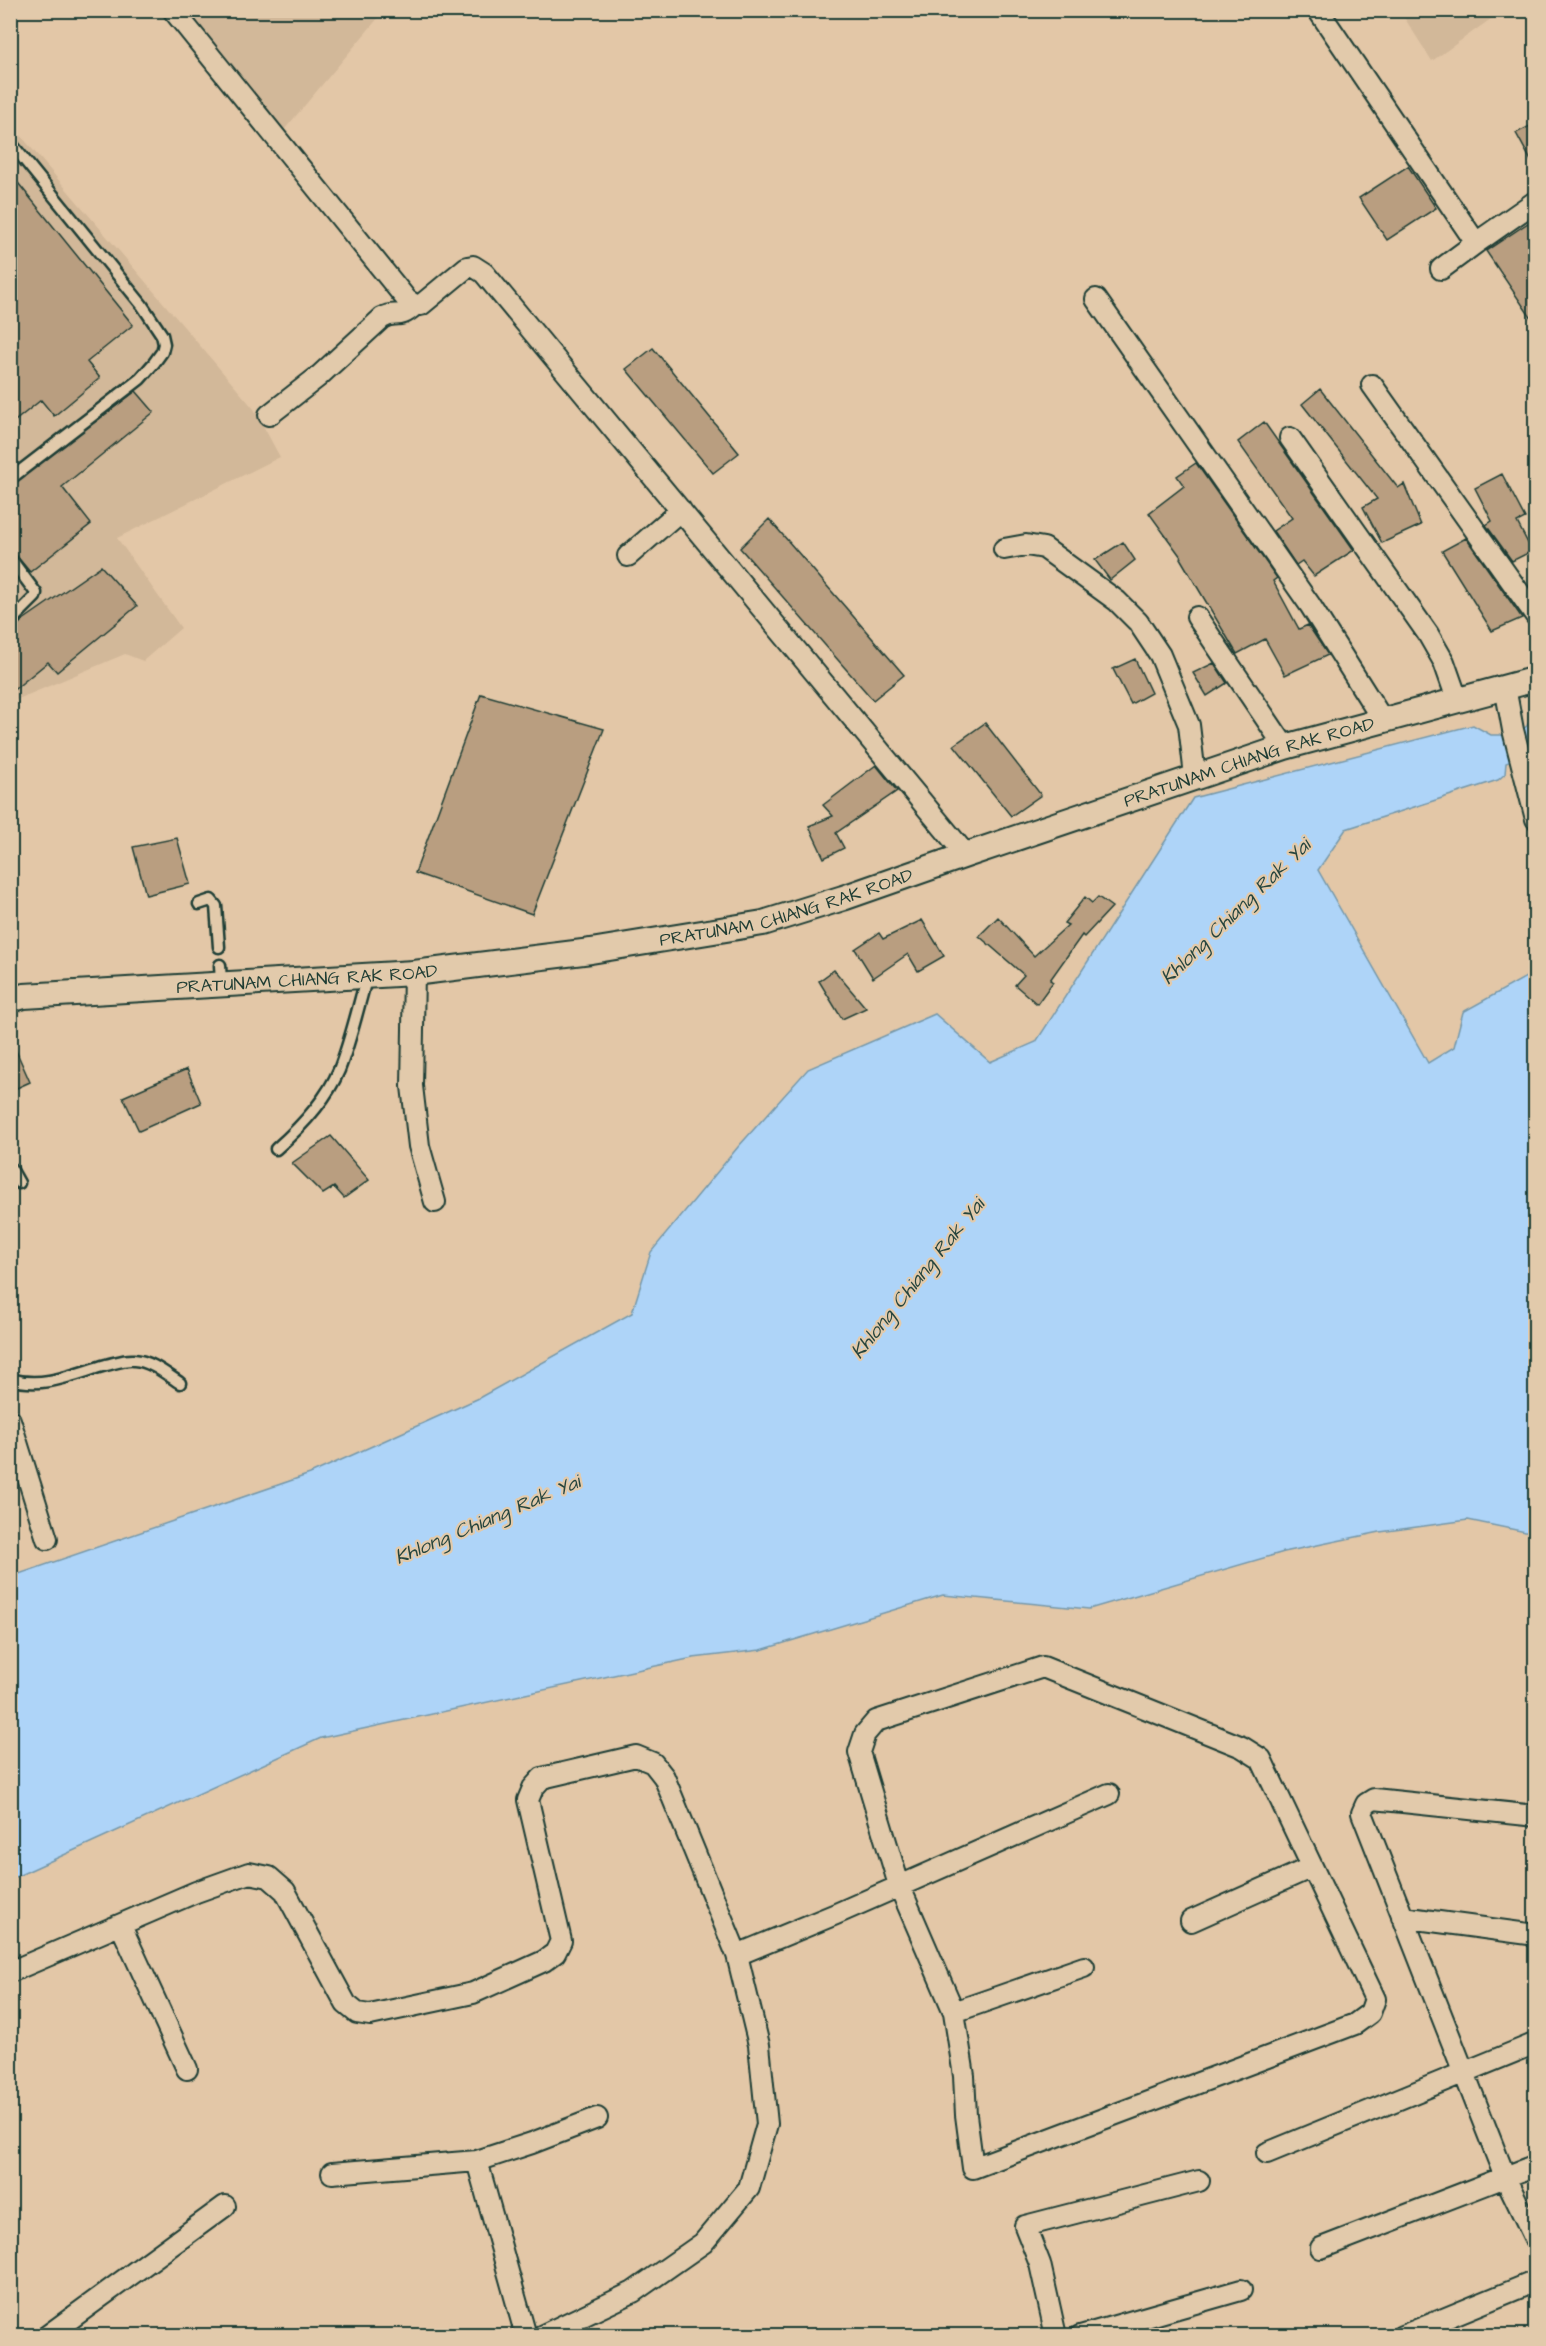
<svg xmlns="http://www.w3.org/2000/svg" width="1546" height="2346" font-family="'Architects Daughter',sans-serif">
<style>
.built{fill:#d2b899}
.water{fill:#aed4f8;stroke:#7598aa;stroke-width:1.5}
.building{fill:#b99e80;stroke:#1f3d34;stroke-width:1.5}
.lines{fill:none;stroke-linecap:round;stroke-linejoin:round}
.service-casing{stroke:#1f3d34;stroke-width:15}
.minor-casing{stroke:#1f3d34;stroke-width:24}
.tertiary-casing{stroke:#1f3d34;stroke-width:28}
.service{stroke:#e2caab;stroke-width:10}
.minor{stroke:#e2caab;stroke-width:20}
.tertiary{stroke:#e2caab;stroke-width:24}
.labels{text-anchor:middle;stroke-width:4.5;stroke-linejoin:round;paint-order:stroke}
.street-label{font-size:18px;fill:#1f3d34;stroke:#e2caab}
.water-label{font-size:20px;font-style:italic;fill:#26453e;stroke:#e2caab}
</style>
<rect width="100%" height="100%" fill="#e3c7a7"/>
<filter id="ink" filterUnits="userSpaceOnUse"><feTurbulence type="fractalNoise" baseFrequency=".0167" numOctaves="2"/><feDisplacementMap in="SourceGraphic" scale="12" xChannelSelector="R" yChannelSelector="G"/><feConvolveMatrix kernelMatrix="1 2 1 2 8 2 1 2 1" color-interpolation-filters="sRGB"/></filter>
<g filter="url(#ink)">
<path class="built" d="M163 11H384L274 142Z
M1400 11H1502L1432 61Z
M10 123 254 409 280 457 117 538 181 628 143 661 125 654 11 702Z"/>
<path class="water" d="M1535 710V764L1528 755 1506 763 1505 774 1498 780 1346 829 1318 870 1428 1063 1454 1047 1463 1012 1535 972V1534L1468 1520 1380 1532 1284 1552 1089 1609 943 1595 761 1650 693 1658 321 1738 11 1879 10 1577 310 1474 477 1399 632 1313 651 1252 738 1147 808 1069 935 1014 990 1062 1036 1042 1193 798 1473 725 1491 735H1505L1521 730 1527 726Z"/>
<path class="building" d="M1536 123V170L1516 133Z
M1408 166 1436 208 1387 240 1359 198Z
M10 173 133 325 87 362 100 378 54 416 41 400 10 425Z
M1528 223 1536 234V325L1486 251Z
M653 348 739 453 713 473 626 369Z
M1320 389 1398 488 1404 484 1421 525 1382 543 1363 507 1377 499 1302 404Z
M136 391 154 412 62 487 91 524 30 572 10 548V486Z
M1264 422 1354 550 1314 576 1302 561 1296 565 1273 531 1292 518 1238 442Z
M1196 463 1277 578 1273 581 1299 629 1308 625 1328 655 1285 675 1265 639 1237 654 1180 558 1181 557 1149 513 1184 486 1177 476Z
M1502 474 1525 518 1517 522 1532 551 1512 561 1486 525 1492 521 1475 488Z
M769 519 904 675 873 700 740 548Z
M1466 538 1522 618 1492 631 1442 551Z
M1123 542 1135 560 1110 580 1095 560Z
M101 566 137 606 57 672 48 662 10 693V633L23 620Z
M1135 659 1151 693 1131 704 1113 669Z
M1214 663 1227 683 1207 696 1193 673Z
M481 694 604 729 532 914 415 873Z
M985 723 1041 795 1011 816 954 745Z
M876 765 897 791 836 833 844 848 824 858 809 826 833 816 823 805Z
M177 838 190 884 146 895 133 847Z
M1085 897 1092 903 1098 897 1112 907 1084 937 1082 935 1050 980 1053 982 1037 1004 1015 985 1024 975 979 936 998 917 1034 956 1068 925 1064 923Z
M922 920 944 956 918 971 908 954 873 978 855 949 879 933 883 939Z
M834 970 866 1008 842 1019 819 981Z
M10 1037 30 1082 10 1091Z
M187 1069 201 1103 139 1131 123 1097Z
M331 1136 369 1180 344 1198 334 1187 323 1194 292 1163Z"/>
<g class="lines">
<defs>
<path id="service" d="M10 142 142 305 162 335 164 344 162 352 154 363 140 379 10 479
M10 558 36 593 35 597 10 622
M199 904 211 900 216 906 219 947
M220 965 221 983
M276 1149C301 1127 326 1101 339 1070 351 1040 358 1007 367 976
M10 1167 19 1183
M10 1379C44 1389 74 1374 106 1365 115 1363 125 1359 134 1360 151 1361 166 1374 180 1383"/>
<path id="minor" d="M173 10 407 300 415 305H421L467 267 473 266 484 273 966 855
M1318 10 1476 243 1536 201
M1441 269 1476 243
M1096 299 1310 605 1382 719
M1372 385 1536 616
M269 415 319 376 382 318C396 310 398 321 415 305
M1290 438 1428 634 1444 662 1457 699
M1004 549 1026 545 1044 548 1117 601 1138 622 1160 655 1189 725 1195 776
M628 556 681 510
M1197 617 1285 747
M1505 687 1513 730 1536 819
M414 973 412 1086 419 1146 435 1202
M10 1420 47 1539
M1043 1667 1242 1747 1261 1759 1375 1999 1370 2013 1355 2024 973 2168 966 2115 964 2076 954 2012 899 1885 859 1752 865 1734 876 1721Z
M1536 1816 1374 1799 1366 1804 1362 1813 1505 2177 1536 2241
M1402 1917 1536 1935
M1191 1921 1312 1867
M121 1926 187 2069
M737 1955 836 1914 1109 1794
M10 1972 196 1892 249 1873 269 1877 285 1891 346 2004 357 2013 370 2015 473 1993 544 1961 555 1953 561 1941 528 1800 533 1788 542 1778 636 1756 653 1763 664 1777 737 1955 759 2045 767 2124 749 2188 703 2243 633 2292 541 2336
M954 2012 1084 1967
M1267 2153 1536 2043
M477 2161 526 2336
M332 2173 477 2161 532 2143 597 2118
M1321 2248 1536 2165
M47 2336 225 2206
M1056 2336 1040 2264 1025 2226 1199 2181
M1080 2336 1241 2290
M1402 2336 1536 2281"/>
<g id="tertiary">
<path id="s1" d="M10 1000 24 996 414 973 591 951 763 923 843 898 966 855 1285 747 1536 679"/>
</g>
</defs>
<use href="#service" class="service-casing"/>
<use href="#minor" class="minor-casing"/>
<use href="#tertiary" class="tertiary-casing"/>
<use href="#service" class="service"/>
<use href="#minor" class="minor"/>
<use href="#tertiary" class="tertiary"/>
</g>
</g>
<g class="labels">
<g class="street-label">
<text dy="6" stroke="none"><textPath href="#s1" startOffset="1270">PRATUNAM CHIANG RAK ROAD</textPath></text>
<text dy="6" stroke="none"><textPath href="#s1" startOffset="784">PRATUNAM CHIANG RAK ROAD</textPath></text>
<text dy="6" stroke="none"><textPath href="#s1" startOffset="298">PRATUNAM CHIANG RAK ROAD</textPath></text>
</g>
<g class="water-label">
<text transform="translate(1235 911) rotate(-44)" y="7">Khlong Chiang Rak Yai</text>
<text transform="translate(917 1278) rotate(-51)" y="7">Khlong Chiang Rak Yai</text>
<text transform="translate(487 1519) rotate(-23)" y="7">Khlong Chiang Rak Yai</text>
</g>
</g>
<rect width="1546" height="2346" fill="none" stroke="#e2caab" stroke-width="36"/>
<rect x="18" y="18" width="1510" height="2310" fill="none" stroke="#1f3d34" stroke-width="2" filter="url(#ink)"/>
</svg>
